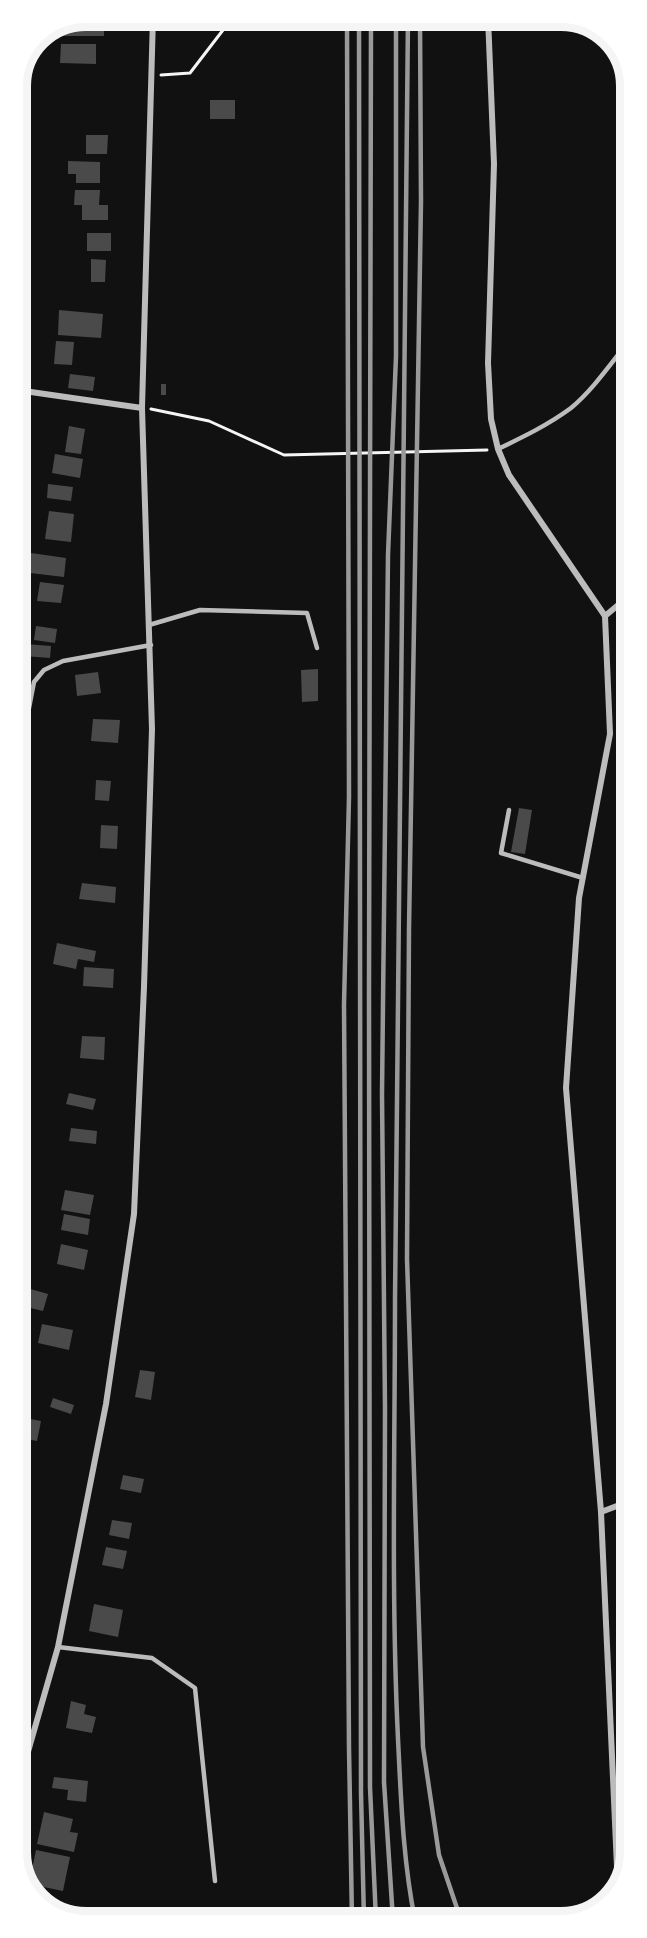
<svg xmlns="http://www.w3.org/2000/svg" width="647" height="1938" font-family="Barlow,sans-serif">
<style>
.building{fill:#4a4a4a}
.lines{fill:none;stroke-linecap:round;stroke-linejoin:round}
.path{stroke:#f5f5f5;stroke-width:3}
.service{stroke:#bcbcbc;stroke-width:4.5}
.minor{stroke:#bcbcbc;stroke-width:6}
.rail{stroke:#9a9a9a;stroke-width:4.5}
.rim{fill:none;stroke:#f5f5f5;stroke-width:8}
</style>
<rect width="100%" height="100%" fill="#111"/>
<path class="building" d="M86 16 104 17V36H63V26Z
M61 44H96V64L60 63Z
M210 100H235V119H210Z
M86 135H108L107 154H86Z
M68 161 100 162V183H76V174H68Z
M75 190H100L99 205H108V220H82V205H74Z
M87 233H111V251H87Z
M91 259 106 260 105 282H91Z
M59 310 103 314 101 338 58 335Z
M56 341 74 342 72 365 54 364Z
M70 374 95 377 93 391 68 388Z
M161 384H166V395H161Z
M69 426 85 429 81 454 65 452Z
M55 454 83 459 80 478 52 473Z
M48 484 73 487 71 501 47 498Z
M49 511 74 514 71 542 45 539Z
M24 552 66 558 64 577 22 572Z
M40 582 64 585 61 603 37 601Z
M36 626 57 629 55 643 34 640Z
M25 644 51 646 50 658 24 656Z
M318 669V701L302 702 301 670Z
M98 672 101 693 77 696 75 675Z
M93 719 120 720 118 743 91 741Z
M96 780 111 781 109 801 95 800Z
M519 808 532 810 525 854 511 852Z
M101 825 118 826 117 849 100 848Z
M82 883 116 887 115 903 79 899Z
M57 943 96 951 94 962 78 959 76 969 53 964Z
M84 967 114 969 113 988 83 986Z
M82 1036 105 1037 104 1060 80 1058Z
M69 1093 96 1099 93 1110 66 1104Z
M71 1128 97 1131 96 1144 69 1141Z
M65 1190 94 1195 90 1215 61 1210Z
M64 1214 90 1219 88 1235 61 1230Z
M61 1244 88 1250 84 1270 57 1264Z
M20 1286 48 1294 43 1311 18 1305Z
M42 1324 73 1330 69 1350 38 1343Z
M140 1370 155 1372 151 1400 135 1397Z
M53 1398 74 1405 71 1414 50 1407Z
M25 1418 41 1421 37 1441 21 1438Z
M18 1454 30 1457 27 1474 18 1473Z
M123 1475 144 1479 141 1493 120 1489Z
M112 1520 132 1523 129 1539 109 1535Z
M106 1547 127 1551 123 1569 102 1565Z
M94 1604 123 1610 118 1637 89 1631Z
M71 1701 86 1705 84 1714 96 1717 92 1733 66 1728Z
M54 1777 88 1781 86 1802 67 1800 68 1790 52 1788Z
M44 1812 73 1819 70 1832 78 1833 74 1852 37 1844Z
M36 1850 70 1857 63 1891 29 1884Z"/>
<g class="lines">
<path class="path" d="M161 75 190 73 233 17
M151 409 209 421 284 455 487 450"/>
<path class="service" d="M498 449C523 437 548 425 571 408 592 391 612 362 629 341
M149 625 200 610 307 613 317 648
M17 751 23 739 34 682 44 670 63 661 151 645
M509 810 501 853 583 878
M58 1647 152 1658 195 1688 215 1881"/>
<path class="minor" d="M488 17 494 164 488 363 491 419 498 449 509 475 605 616 610 734 579 898 566 1088 601 1512 618 1889
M17 390 142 408
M605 616 629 596
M601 1512 630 1501
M19 1783 58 1647 106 1404 134 1214 144 987 152 729 142 408 153 17"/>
<path class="rail" d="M347 17 349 797 344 1004 349 1748 352 1920
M359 17 361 1793 364 1920
M371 17 369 991 370 1787 376 1920
M408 17C407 444 396 871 395 1299 395 1445 391 1593 398 1739 401 1799 403 1861 415 1920
M420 17 421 202 409 929 407 1259 423 1747 439 1855 461 1920
M393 1920 384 1782 385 1408 382 1094 388 555 396 356V17"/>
</g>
<path d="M0 0H647V1938H0ZM86 27H561A59 59 0 0 1 620 86V1852A59 59 0 0 1 561 1911H86A59 59 0 0 1 27 1852V86A59 59 0 0 1 86 27Z" fill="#fff" fill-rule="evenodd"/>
<path class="rim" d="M86 27H561A59 59 0 0 1 620 86V1852A59 59 0 0 1 561 1911H86A59 59 0 0 1 27 1852V86A59 59 0 0 1 86 27Z"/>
</svg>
